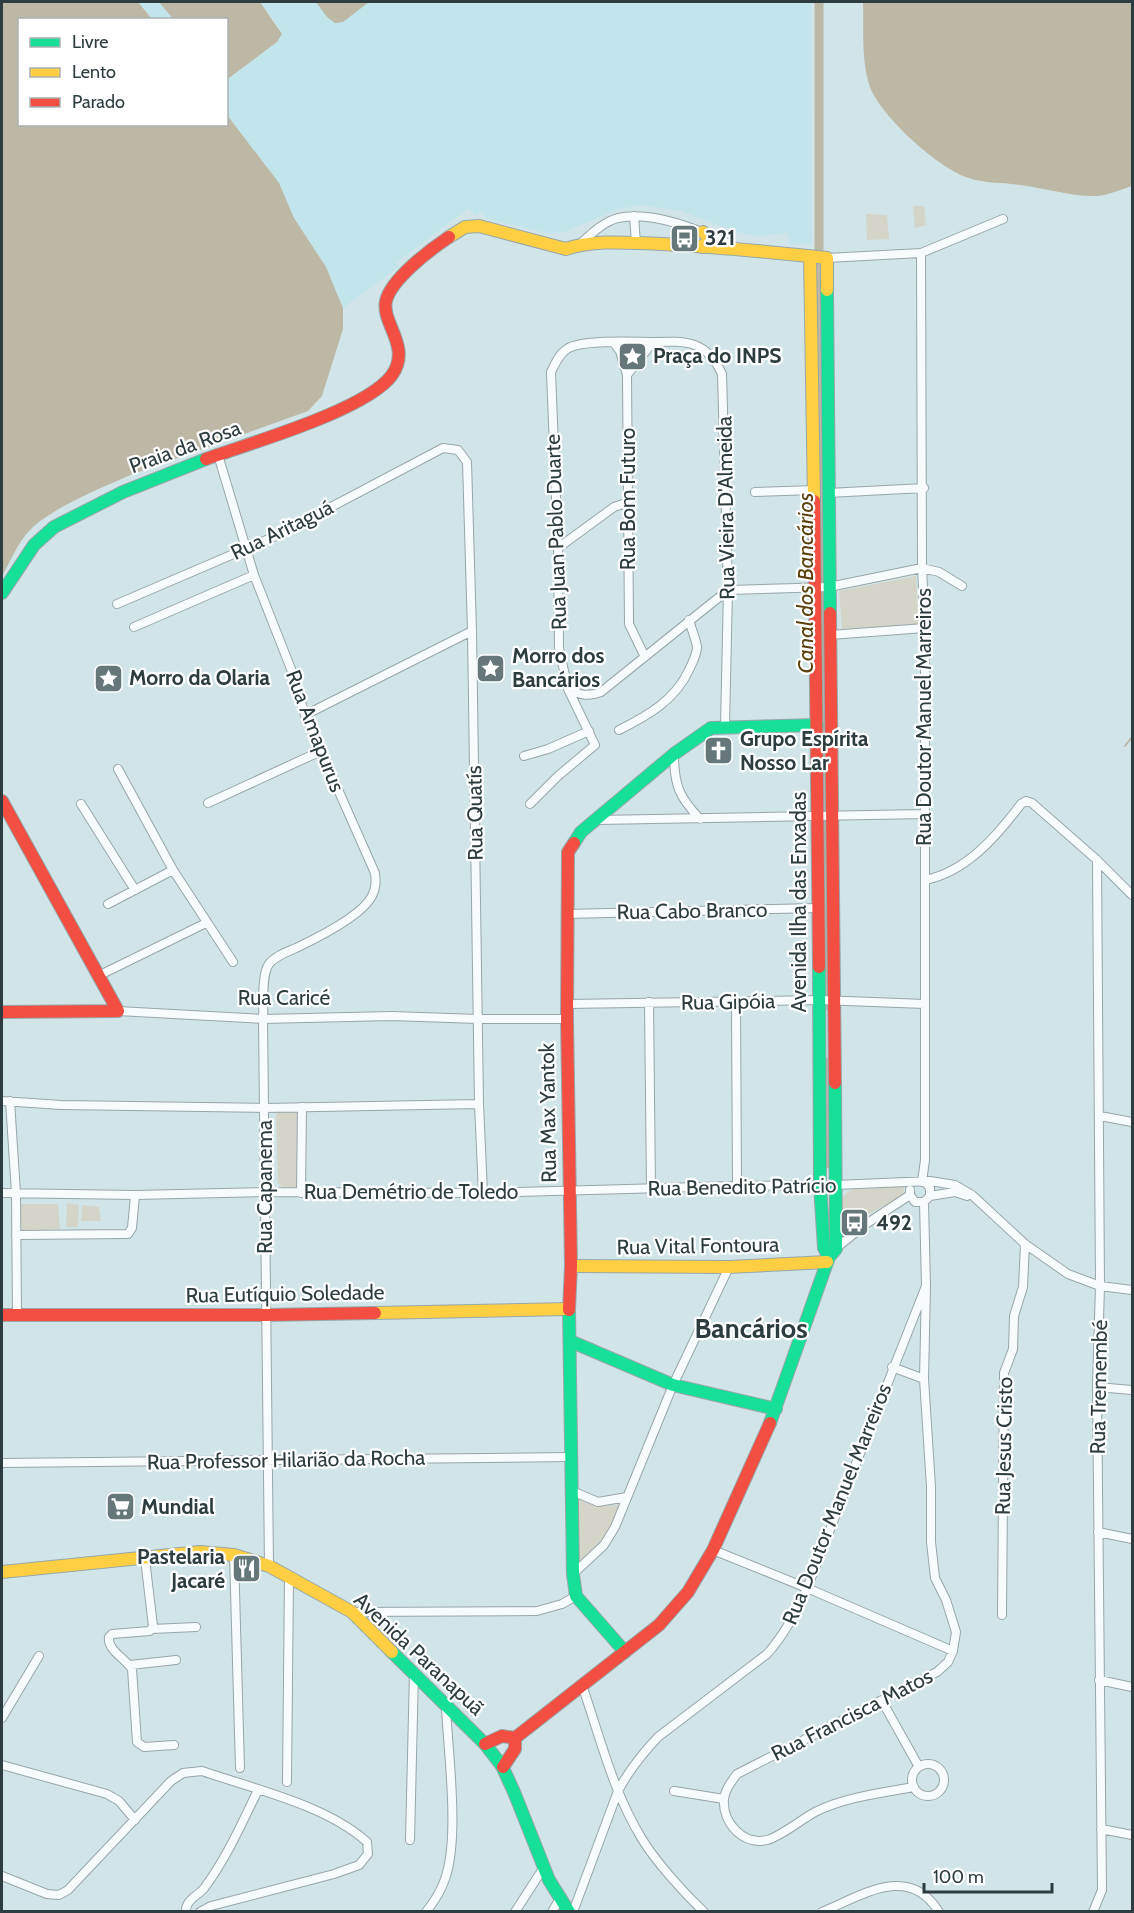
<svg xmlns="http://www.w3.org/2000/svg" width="1134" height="1913" font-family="Cabin,sans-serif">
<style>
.built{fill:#c2e5eb}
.green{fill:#d4d4c9}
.water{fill:#bdb7a5}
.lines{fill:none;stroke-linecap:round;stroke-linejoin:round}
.stream{stroke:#bdb7a5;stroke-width:2}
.canal{stroke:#bdb7a5;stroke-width:9}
.street-casing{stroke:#97a6a9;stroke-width:10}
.fast-casing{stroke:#97a6a9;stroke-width:14}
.slow-casing{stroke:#97a6a9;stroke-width:14}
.jam-casing{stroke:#97a6a9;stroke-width:14}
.street{stroke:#f8fbfc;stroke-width:8}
.fast{stroke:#16e098;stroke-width:12}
.slow{stroke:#ffcf43;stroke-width:12}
.jam{stroke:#f24e42;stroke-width:12}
.labels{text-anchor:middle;stroke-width:4.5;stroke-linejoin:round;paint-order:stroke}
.poi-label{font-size:21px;font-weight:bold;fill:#2d3c3e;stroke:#fff;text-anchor:start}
.street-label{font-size:21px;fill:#2d3c3e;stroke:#fff}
.water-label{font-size:22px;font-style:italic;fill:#5a3f0c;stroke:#fff}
.district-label{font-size:27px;font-weight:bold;fill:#2d3c3e;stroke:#fff}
</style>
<rect width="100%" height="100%" fill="#d1e5e9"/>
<path class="built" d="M138 2H159L173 19H152Z
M260 2H316L327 17 343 22 369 2H811L812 243 789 245 788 233 757 236 739 233 681 211 641 205 619 209 564 232 551 234 487 219 481 211 475 216 469 208 396 263 399 267 343 308 326 267 294 218 279 183 227 115V78H229L277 42 279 27Z"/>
<path class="green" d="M913 206H924L926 225 915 228Z
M866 214 887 215 889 239 867 240Z
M916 576 919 624 842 629 839 591Z
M279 1110 299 1111 298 1187H282L278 1183 276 1115Z
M904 1187 903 1196 870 1213 846 1234 841 1232C841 1216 835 1196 853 1189Z
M67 1203 79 1205 78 1227H66Z
M18 1204H58L60 1229 22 1231Z
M82 1205 99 1207 101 1221H81Z
M578 1499C594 1507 605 1507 622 1504 615 1525 600 1541 586 1558L580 1559 578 1557 575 1509Z"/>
<path class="water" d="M2 2H138L152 19 20 20V124H226L227 115 279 183 294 218 326 267 343 308V329L322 396 308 411 133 474C105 486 52 508 31 529 18 542 11 560 2 576Z
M159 2H260L282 34 277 42 229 78H227L226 20 173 19Z
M316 2H369L343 22 335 23 327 17Z
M863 2H1132V186C1122 189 1109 195 1097 196 1073 197 1044 188 1020 185 1001 182 985 184 966 177 937 167 877 113 869 84 861 58 864 28 863 2Z"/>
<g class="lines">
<path class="stream" d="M1125 746 1132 737"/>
<path class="canal" d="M819 2V261L829 1006
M829 1062V1164"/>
<defs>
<path id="street" d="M634 216 636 243
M580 244C591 234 603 222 618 218 654 210 701 231 734 246
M921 253 922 568 925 628V1160L922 1182
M827 258 921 253 1003 219
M614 343 620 351 627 375 629 624 644 655
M627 375 653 342C687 341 706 340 722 374L728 590 725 726
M218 455 254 575 291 669 305 715 375 873C376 882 376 888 372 896 362 916 317 938 296 948 287 952 275 956 269 964 261 975 264 1005 263 1019L269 1566
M755 492 815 490
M828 493 924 488
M558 548 614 507 629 502
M117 604 278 535 443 448 458 450 467 462 472 631 479 1104 483 1193
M134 627 254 575
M830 635 925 628
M568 689C580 695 588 697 601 692L728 590 829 587 922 568 939 572 962 586
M305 715 472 631
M619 730C649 715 675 700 689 670 692 663 697 655 697 647 696 639 691 628 689 620
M674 754C674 785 679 797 700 819
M524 756 548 749 589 731
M118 769 173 870 233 962
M208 803 321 751
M81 804 135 890
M530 804 558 776 595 745 568 689 559 648 558 548 551 372C555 364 559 354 567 349 581 339 635 342 653 342
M598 820 924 814
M925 880C966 872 997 836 1021 804L1026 801 1032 803 1097 860 1132 895
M108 904 173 870
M566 914 818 908
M98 976 206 923
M649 1002 651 1189
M736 1002 737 1186
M567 1004 820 1000 925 1004
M118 1011 263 1019 392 1016 478 1019H567
M2 1101 61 1105 265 1108 479 1104
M10 1101 16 1193 17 1315
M1100 1116 1132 1122
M910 1190V1195L915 1202H924L930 1196V1188L925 1182
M2 1193 135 1195 266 1192 483 1193 737 1186 835 1185 930 1181 955 1185 972 1195 1025 1244 1068 1274 1100 1286 1132 1290
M301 1193 302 1107
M930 1196 955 1192 967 1196
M16 1235 128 1234 132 1228 135 1195
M835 1249 866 1224 910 1195
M892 1367 924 1379
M1097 1387 1132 1390
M2 1463 570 1457
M572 1491 598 1502 627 1497
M1098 1532 1132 1539
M713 1550 807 1588 953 1651
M234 1555 240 1768
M145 1559 153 1626 150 1631 112 1634 109 1637C107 1650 125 1658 132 1669L137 1742 144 1747 174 1745
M573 1574 604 1545 615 1527 673 1385 729 1267
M352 1612 537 1611 562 1604 576 1596
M1002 1615 1004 1373 1013 1349 1014 1316 1023 1287 1025 1244
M152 1629 196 1627
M130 1665 176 1660
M1099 1680 1132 1687
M582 1685C600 1737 613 1792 642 1839 656 1862 684 1893 704 1912
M882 1701 919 1767
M2 1718 39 1656
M912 1780a16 16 0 1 1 32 0a16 16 0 1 1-32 0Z
M2 1765 107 1794 119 1801 135 1820
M287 1782 289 1576
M914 1787C881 1793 845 1797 815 1812 802 1819 780 1837 767 1840 743 1846 722 1822 724 1799 725 1790 731 1782 737 1774L937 1672 948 1662 953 1651 956 1632 946 1600 935 1578 931 1542V1487L924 1379 926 1286
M674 1791 724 1799
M1101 1829 1132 1835
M410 1840 414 1672
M2 1876 47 1894 59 1895 68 1890 171 1781 183 1773 202 1771C254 1789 326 1805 367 1842L368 1854 359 1865 334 1874 211 1906 200 1912
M186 1912C185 1899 199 1896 205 1887 227 1857 242 1823 258 1790
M426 1912C434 1902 441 1891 445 1879 460 1837 448 1753 446 1707
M515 1912 544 1867
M552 1912 559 1900
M573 1912 618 1791C629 1770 642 1754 658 1737L767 1654C785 1634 795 1613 807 1588L926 1286 924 1202
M822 1912C863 1895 909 1863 939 1912
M1093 1912 1102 1890 1097 1387 1100 1286 1097 860"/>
<path id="fast" d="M827 290 830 613
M2 593 34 545 54 527 123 492 206 459
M574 843 581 832 674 754 711 728 817 725
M819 967 820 1185 824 1248 829 1257
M569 1310 573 1574 576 1596 625 1652
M570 1341 673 1385 776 1409
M770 1423 829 1257 836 1249 835 1083
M392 1652 485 1744 502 1766 514 1792 549 1880 569 1912"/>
<path id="slow" d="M449 237 465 227 479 226 566 249C595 239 631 243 662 244 717 247 772 252 827 258V290
M702 247 708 241 707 235 703 232
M810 257 814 501
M571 1266 729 1267 827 1262
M375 1313 569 1309
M2 1572 200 1552 234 1555 269 1566 352 1612 392 1652"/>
<path id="jam" d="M206 459C250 443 367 410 392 375 412 347 381 323 386 301 391 279 431 249 449 237
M814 501 819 967
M830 613 835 1083
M2 801 118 1011 2 1012
M569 1310 571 1266 567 1019 568 852 574 843
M2 1315H266L375 1313
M485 1744 502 1736 515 1738
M503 1767 515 1749V1738L659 1625 688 1592 713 1550 770 1423"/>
</defs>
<use href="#street" class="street-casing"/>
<use href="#fast" class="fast-casing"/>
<use href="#slow" class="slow-casing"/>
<use href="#jam" class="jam-casing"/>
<use href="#street" class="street"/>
<use href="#fast" class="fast"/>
<use href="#slow" class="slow"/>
<use href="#jam" class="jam"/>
</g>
<defs>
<symbol id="bus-square" viewBox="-11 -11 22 22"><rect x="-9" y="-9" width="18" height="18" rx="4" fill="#66777a" stroke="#fff"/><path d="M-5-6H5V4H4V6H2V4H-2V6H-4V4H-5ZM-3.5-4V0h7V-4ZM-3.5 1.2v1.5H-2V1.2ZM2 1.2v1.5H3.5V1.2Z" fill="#fff"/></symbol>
<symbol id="sight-square" viewBox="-11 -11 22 22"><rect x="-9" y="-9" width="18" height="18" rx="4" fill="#66777a" stroke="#fff"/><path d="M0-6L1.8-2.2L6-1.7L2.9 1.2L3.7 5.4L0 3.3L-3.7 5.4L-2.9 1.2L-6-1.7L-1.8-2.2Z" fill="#fff"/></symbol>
<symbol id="church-square" viewBox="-11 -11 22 22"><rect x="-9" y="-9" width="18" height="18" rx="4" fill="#66777a" stroke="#fff"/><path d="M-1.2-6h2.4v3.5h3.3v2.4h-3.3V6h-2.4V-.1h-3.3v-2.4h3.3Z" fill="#fff"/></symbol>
<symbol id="supermarket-square" viewBox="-11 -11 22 22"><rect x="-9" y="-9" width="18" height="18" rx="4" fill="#66777a" stroke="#fff"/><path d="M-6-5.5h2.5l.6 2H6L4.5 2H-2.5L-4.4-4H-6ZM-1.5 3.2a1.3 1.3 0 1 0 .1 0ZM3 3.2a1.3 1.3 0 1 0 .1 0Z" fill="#fff"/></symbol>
<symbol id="restaurant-square" viewBox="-11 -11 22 22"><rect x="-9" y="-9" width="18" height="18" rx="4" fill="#66777a" stroke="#fff"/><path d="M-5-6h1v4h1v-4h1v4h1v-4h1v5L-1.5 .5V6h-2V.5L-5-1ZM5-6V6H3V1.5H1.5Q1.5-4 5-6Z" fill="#fff"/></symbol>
</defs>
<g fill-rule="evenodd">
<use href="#bus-square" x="668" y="222" width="33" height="33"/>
<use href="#sight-square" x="616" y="340" width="33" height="33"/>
<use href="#sight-square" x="474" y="652" width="33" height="33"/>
<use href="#sight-square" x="92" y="662" width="33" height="33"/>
<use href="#church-square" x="702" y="734" width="33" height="33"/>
<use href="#bus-square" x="838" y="1206" width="33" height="33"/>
<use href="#supermarket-square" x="104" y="1490" width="33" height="33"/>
<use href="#restaurant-square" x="230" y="1552" width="33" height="33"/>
</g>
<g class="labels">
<g class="poi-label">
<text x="705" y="245">321</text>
<text x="653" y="363">Praça do INPS</text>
<text x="512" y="663">Morro dos<tspan x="512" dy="24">Bancários</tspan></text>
<text x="129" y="685">Morro da Olaria</text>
<text x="740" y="746">Grupo Espírita<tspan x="740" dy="24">Nosso Lar</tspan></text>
<text x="876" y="1230">492</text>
<text x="141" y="1514">Mundial</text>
<text x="225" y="1564" text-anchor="end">Pastelaria<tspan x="225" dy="24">Jacaré</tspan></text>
</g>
<g class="street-label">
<text transform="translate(185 447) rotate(-20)" y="7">Praia da Rosa</text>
<text transform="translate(628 499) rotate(-90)" y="7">Rua Bom Futuro</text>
<text transform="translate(726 508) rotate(-91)" y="7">Rua Vieira D'Almeida</text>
<text transform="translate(282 530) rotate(-26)" y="7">Rua Aritaguá</text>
<text transform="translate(556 532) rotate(-92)" y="7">Rua Juan Pablo Duarte</text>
<text transform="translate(924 717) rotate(-90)" y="7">Rua Doutor Manuel Marreiros</text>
<text transform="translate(315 731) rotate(69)" y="7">Rua Amapurus</text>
<text transform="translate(475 813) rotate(-91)" y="7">Rua Quatís</text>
<text transform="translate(799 902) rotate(-90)" y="7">Avenida Ilha das Enxadas</text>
<text transform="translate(692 911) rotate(-1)" y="7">Rua Cabo Branco</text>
<text x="284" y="1005">Rua Caricé</text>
<text transform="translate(728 1002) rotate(-1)" y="7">Rua Gipóia</text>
<text transform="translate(548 1113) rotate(-91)" y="7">Rua Max Yantok</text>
<text transform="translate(265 1187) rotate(-90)" y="7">Rua Capanema</text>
<text transform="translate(742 1187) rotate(-1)" y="7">Rua Benedito Patrício</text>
<text x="411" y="1199">Rua Demétrio de Toledo</text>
<text transform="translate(698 1246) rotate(-1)" y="7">Rua Vital Fontoura</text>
<text transform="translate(285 1294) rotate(-1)" y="7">Rua Eutíquio Soledade</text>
<text transform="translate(1099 1387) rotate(-89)" y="7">Rua Tremembé</text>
<text transform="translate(1004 1446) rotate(-89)" y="7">Rua Jesus Cristo</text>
<text transform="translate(286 1460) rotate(-1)" y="7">Rua Professor Hilarião da Rocha</text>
<text transform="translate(837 1504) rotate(-68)" y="7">Rua Doutor Manuel Marreiros</text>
<text transform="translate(419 1654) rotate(43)" y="7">Avenida Paranapuã</text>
<text transform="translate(852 1715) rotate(-27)" y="7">Rua Francisca Matos</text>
</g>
<g class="water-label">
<text transform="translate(805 583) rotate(-90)" y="8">Canal dos Bancários</text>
</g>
<g class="district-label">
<text x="751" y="1338">Bancários</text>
</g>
</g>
<rect width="1134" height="1913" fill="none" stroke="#2d3c3e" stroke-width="6"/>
<rect x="18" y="18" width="210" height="108" fill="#ffffff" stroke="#abb1b2" stroke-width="1.5"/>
<rect x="30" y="38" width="30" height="9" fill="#16e098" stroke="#abb1b2" stroke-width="1.5"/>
<text x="72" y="48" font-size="18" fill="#2d3c3e">Livre</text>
<rect x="30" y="68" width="30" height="9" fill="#ffcf43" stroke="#abb1b2" stroke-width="1.5"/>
<text x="72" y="78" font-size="18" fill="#2d3c3e">Lento</text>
<rect x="30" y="98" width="30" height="9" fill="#f24e42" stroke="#abb1b2" stroke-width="1.5"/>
<text x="72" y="108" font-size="18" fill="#2d3c3e">Parado</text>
<path d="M924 1883v9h128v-9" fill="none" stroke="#2d3c3e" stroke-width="3"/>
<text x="933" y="1883" font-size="18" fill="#2d3c3e" stroke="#ffffff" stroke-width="4.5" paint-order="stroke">100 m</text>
</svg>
